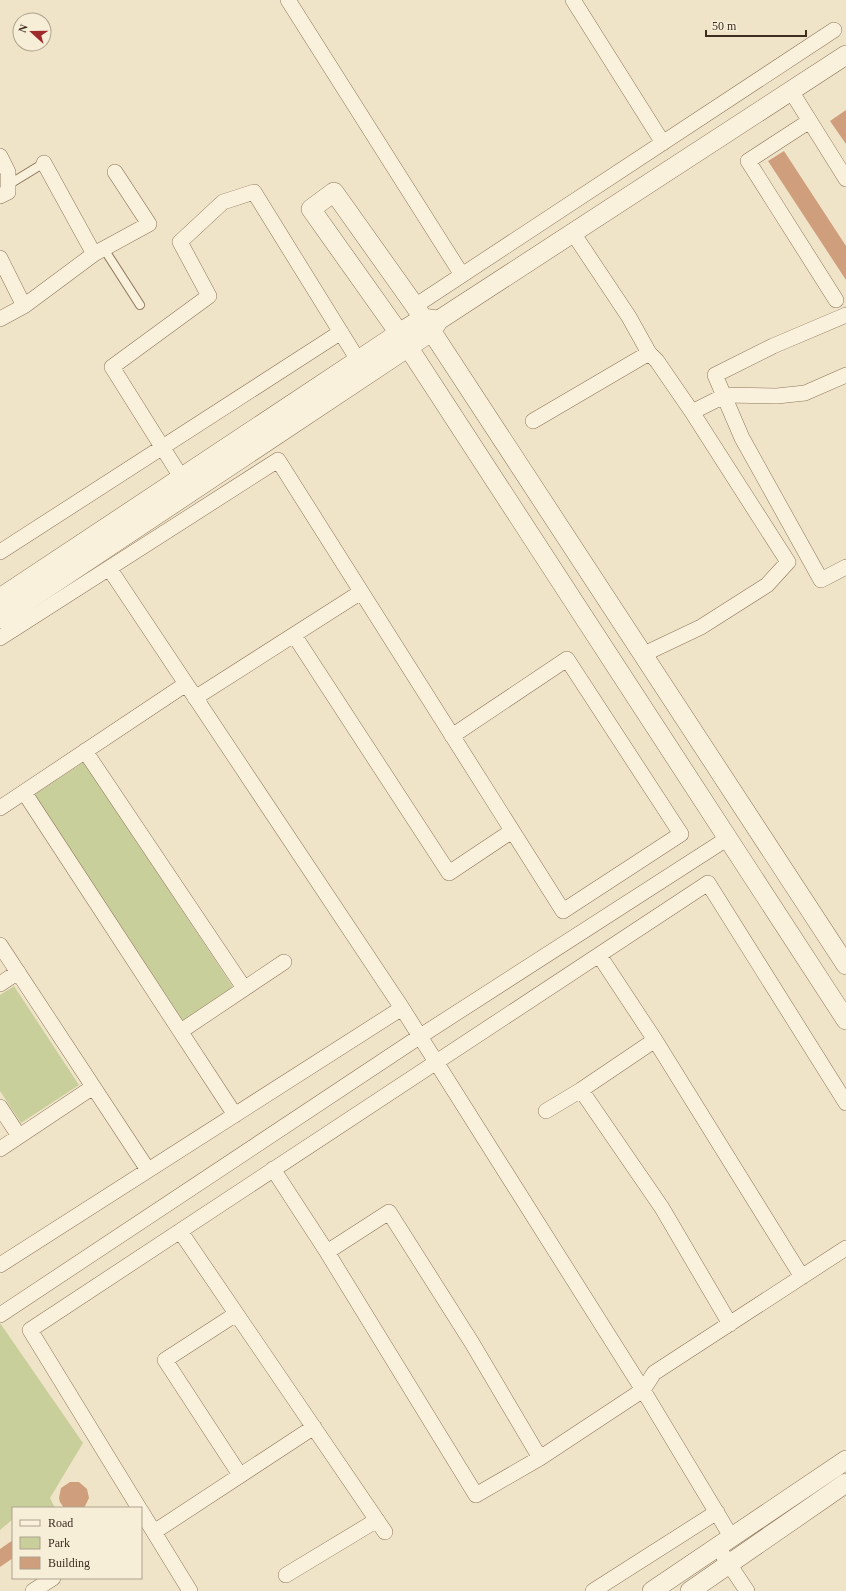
<svg xmlns="http://www.w3.org/2000/svg" width="846" height="1591" font-family="Georgia,serif">
<style>
.green{fill:#c9cf9b}
.building{fill:#cf9f7d}
.lines{fill:none;stroke-linecap:round;stroke-linejoin:round}
.service-casing{stroke:#8d765c;stroke-width:10}
.minor-casing{stroke:#8d765c;stroke-width:16}
.tertiary-casing{stroke:#8d765c;stroke-width:20}
.service{stroke:#faf1dc;stroke-width:8}
.minor{stroke:#faf1dc;stroke-width:15}
.tertiary{stroke:#faf1dc;stroke-width:19}
</style>
<rect width="100%" height="100%" fill="#f0e4c8"/>
<path class="green" d="M84 762 233 987 182 1021 34 795Z
M14 986 79 1085 21 1123 0 1091V995Z
M0 1323 83 1443 50 1498 55 1508H13V1519L0 1530Z"/>
<path class="building" d="M846 110V144L830 121Z
M784 151 846 246V280L768 161Z
M70 1482H79L87 1489 89 1498 84 1508H64L60 1502 59 1498 61 1488Z
M13 1540V1558L0 1567V1549Z"/>
<g class="lines">
<defs>
<path id="service" d="M8 185 44 163
M104 249 140 305"/>
<path id="minor" d="M288 0 462 275
M573 0 663 143
M791 91 846 179
M808 122 748 161 836 300
M0 156 8 172V192L0 196
M573 233 629 317 649 353 657 361 692 412 788 562 767 585 701 627 642 655
M94 254 149 224 115 172
M0 258 24 306 0 319
M24 306 94 254 44 163
M415 306 834 30
M846 315 773 346 715 375 742 438 821 580 846 567
M692 412 726 395 777 396 805 393 846 375
M533 421 649 353
M181 477 112 367 209 296 180 242 223 202 254 192 358 360
M0 552 341 332
M109 568 402 1008 643 1390 654 1373 846 1248
M294 635 449 873 512 831
M0 638 278 460 563 911 681 834 567 659 452 736
M195 698 361 592
M85 751 244 988
M24 792 235 1115
M0 808 186 684
M0 945 148 1170
M599 955 655 1040 802 1277
M0 984 18 972
M181 1031 284 962
M581 1090 662 1208 730 1324
M0 1107 19 1136
M546 1111 581 1090 655 1040
M0 1149 93 1087
M273 1169 327 1252 476 1495 540 1458 643 1390 732 1538
M180 1231 385 1532
M327 1252 389 1212 472 1343 540 1458
M0 1265 402 1008
M236 1314 165 1360 240 1475
M0 1315 419 1037 728 838
M139 1508 30 1330 708 883 846 1103
M141 1511 190 1591
M154 1532 314 1427
M723 1555 747 1591
M286 1575 377 1520
M33 1591 53 1578
M593 1591 717 1512"/>
<path id="tertiary" d="M0 598 399 333 423 318 436 320
M0 619 431 332 439 320 846 55
M846 965 415 306 334 192 311 209 399 333 846 1020
M652 1591 846 1460
M690 1591 846 1483"/>
</defs>
<use href="#service" class="service-casing"/>
<use href="#minor" class="minor-casing"/>
<use href="#tertiary" class="tertiary-casing"/>
<use href="#service" class="service"/>
<use href="#minor" class="minor"/>
<use href="#tertiary" class="tertiary"/>
</g>
<rect x="12" y="1507" width="130" height="72" fill="#f7eed8" stroke="#ada18e"/>
<rect x="20" y="1520" width="20" height="6" fill="#faf1dc" stroke="#ada18e"/>
<text x="48" y="1527" font-size="12" fill="#3d2e20">Road</text>
<rect x="20" y="1537" width="20" height="12" fill="#c9cf9b" stroke="#ada18e"/>
<text x="48" y="1547" font-size="12" fill="#3d2e20">Park</text>
<rect x="20" y="1557" width="20" height="12" fill="#cf9f7d" stroke="#ada18e"/>
<text x="48" y="1567" font-size="12" fill="#3d2e20">Building</text>
<g transform="translate(32 32) rotate(291)"><circle r="19" fill="#f7eed8" stroke="#ada18e"/>
<path d="M0-3L7 15L0 10L-7 15Z" fill="#9e2a2b"/>
<text y="-6" font-size="11" font-weight="bold" text-anchor="middle" fill="#3d2e20">N</text>
</g>
<path d="M706 30v6h100v-6" fill="none" stroke="#3d2e20" stroke-width="2"/>
<text x="712" y="30" font-size="12" fill="#3d2e20" stroke="#f7eed8" stroke-width="3" paint-order="stroke">50 m</text>
</svg>
